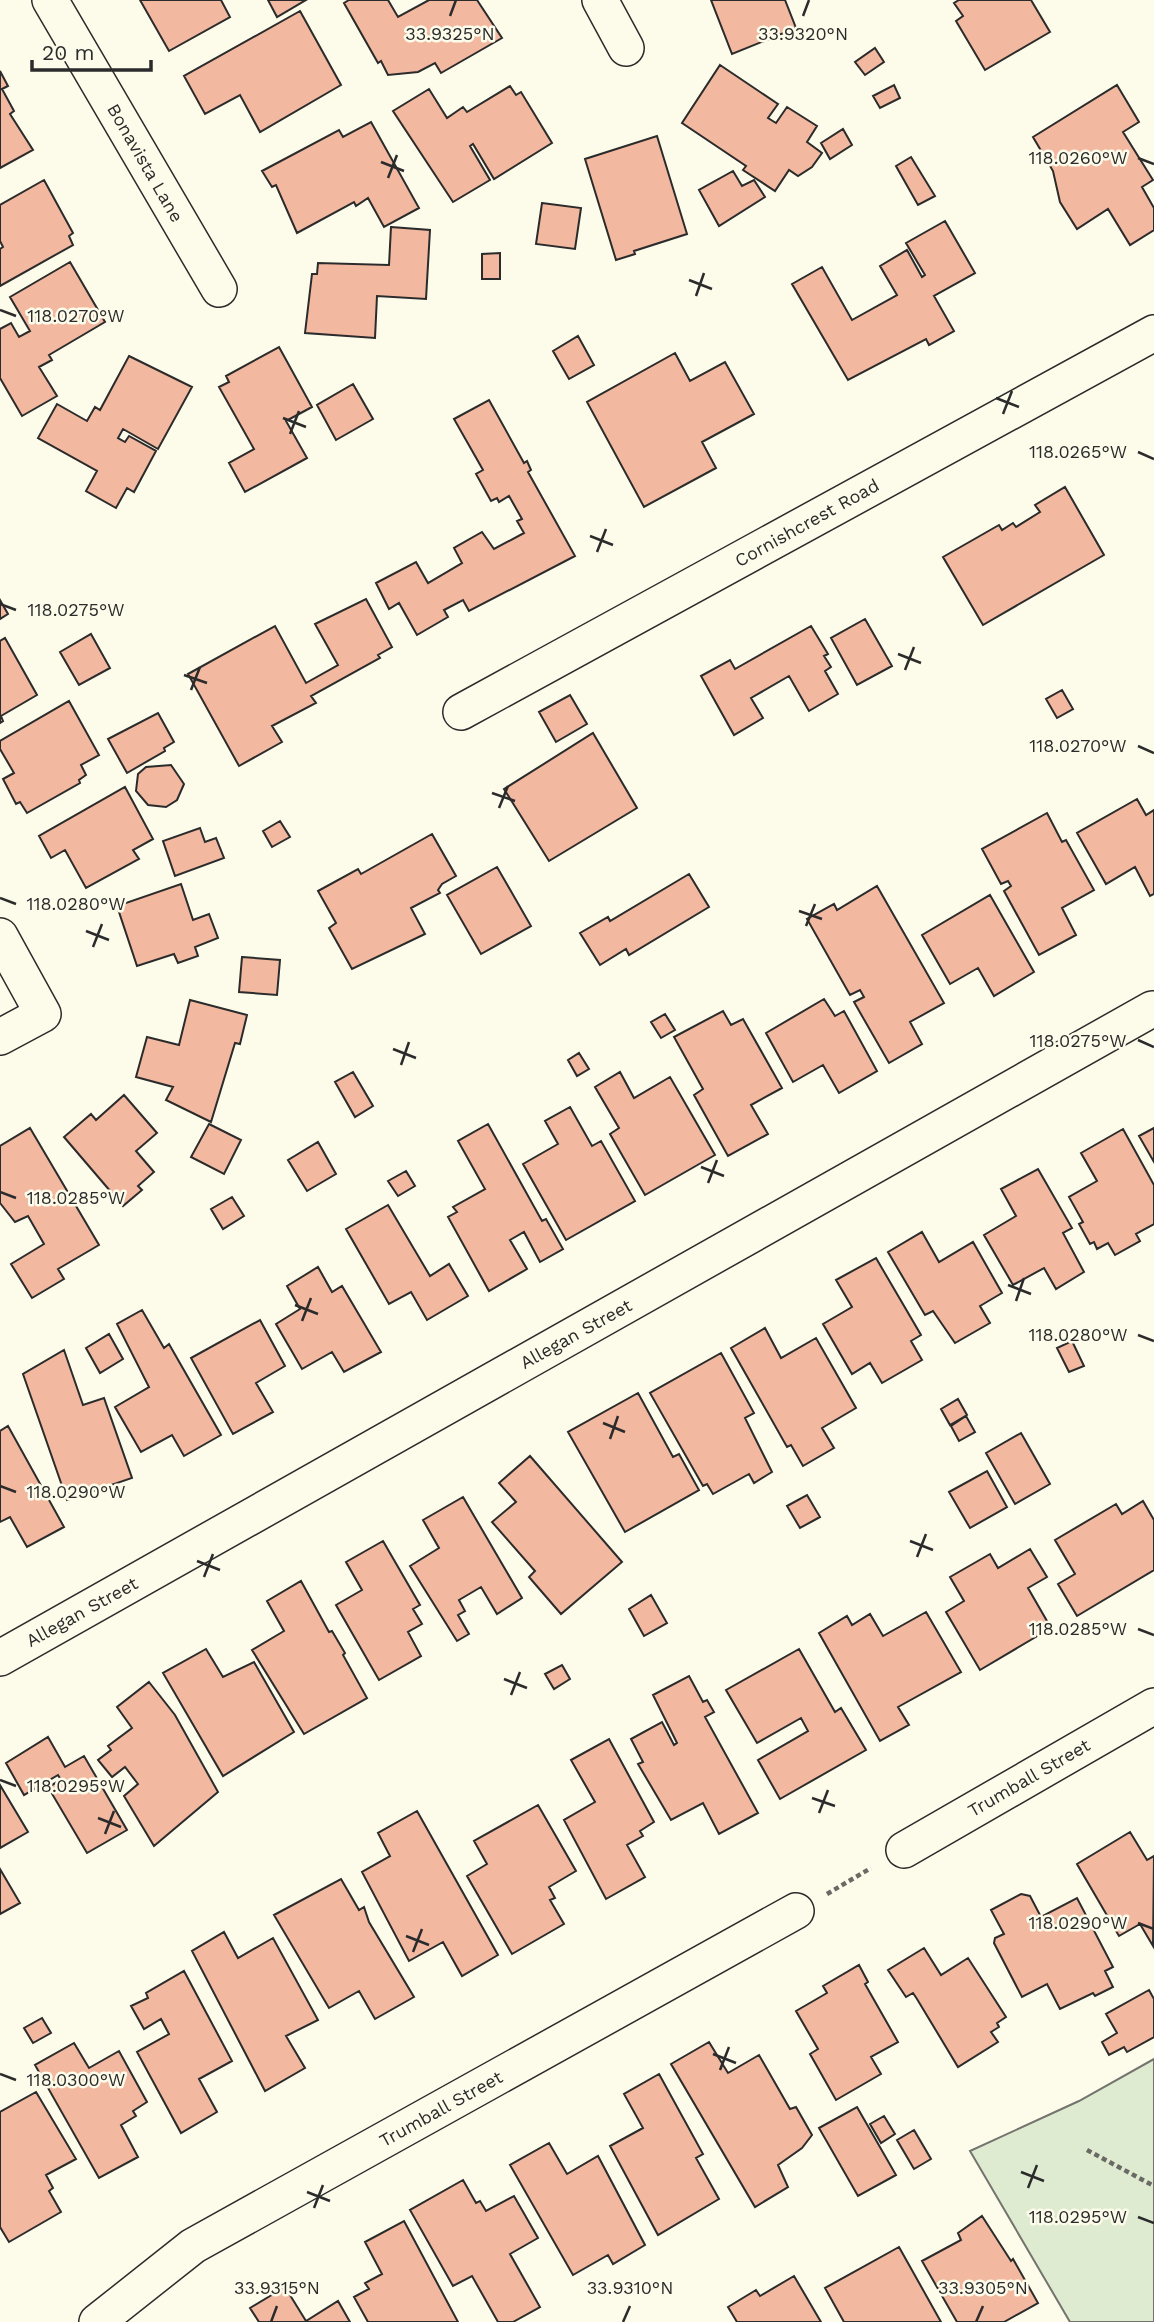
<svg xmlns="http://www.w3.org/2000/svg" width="1154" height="2322" font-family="'Work Sans',sans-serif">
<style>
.green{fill:#deebd1;stroke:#74746e;stroke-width:2}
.building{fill:#f2b8a0;stroke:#2b2b2b;stroke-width:2}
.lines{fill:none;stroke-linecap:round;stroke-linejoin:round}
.minor-casing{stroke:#2b2b2b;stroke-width:38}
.path{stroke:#6a6964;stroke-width:4.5;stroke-dasharray:5 3.5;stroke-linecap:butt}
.minor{stroke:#fdfbea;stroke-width:35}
.ticks{fill:none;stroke:#2b2b2b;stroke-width:2.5}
.labels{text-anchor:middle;stroke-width:5;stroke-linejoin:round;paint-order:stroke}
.street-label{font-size:18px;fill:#2b2b2b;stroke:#fdfbea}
.ticks-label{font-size:18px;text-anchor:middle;fill:#2b2b2b;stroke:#fdfbea;stroke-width:5;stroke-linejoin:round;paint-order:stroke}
</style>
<rect width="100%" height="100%" fill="#fdfbea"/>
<path class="green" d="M1154 2059V2322H1070L970 2151 1079 2101Z"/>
<path class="building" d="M140 0H221L230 17 169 51Z
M268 0H306L277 17Z
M349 0H388L398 17 429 0H477L502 38 441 73 435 63 418 72 388 75 381 61 378 63 344 3Z
M711 0H785L796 28 732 54Z
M959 0H1031L1050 32 985 70 956 21 963 16 954 3Z
M300 11 341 85 260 132 240 95 205 114 184 76Z
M875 48 884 62 865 75 855 62Z
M720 65 778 104 768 118 776 123 787 107 817 126 807 142 822 153 812 167 798 176 789 170 775 191 743 170 746 166 682 123Z
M0 71 8 86 2 89 14 111 10 114 33 150 0 168Z
M894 85 900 98 880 108 873 96Z
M1117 85 1139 122 1123 132 1153 180 1142 187 1154 208V230L1130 245 1108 209 1077 229 1060 202 1053 171 1033 137Z
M510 86 516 95 521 92 552 143 494 179 473 144 470 146 490 180 453 202 393 111 429 89 447 118 463 107 467 112Z
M371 122 419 208 384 227 368 198 356 206 354 202 297 233 276 185 272 187 262 171 339 130 343 137Z
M843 129 852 145 830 159 821 143Z
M657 136 687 234 634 251 635 254 616 260 585 159Z
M911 157 935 196 918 205 896 166Z
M733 171 742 186 754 180 765 197 719 226 699 190Z
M44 180 73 233 69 236 73 245 0 286V249L3 247 0 241V205Z
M542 203 581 208 575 249 536 244Z
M945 221 975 273 934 296 954 331 929 345 926 339 848 380 792 284 822 267 852 320 897 295 880 266 907 250 922 277 925 275 906 243Z
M391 227 430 230 426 299 377 296 375 338 305 333 312 274H317L318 263 389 265Z
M500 253V279H482V254Z
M70 262 105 322 49 355 52 360 39 367 57 396 22 416 0 378V329L11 323 19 337 30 331 10 297Z
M578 336 594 365 569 379 553 351Z
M279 347 312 407 286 421 307 458 245 492 229 463 254 449 219 387 229 382 226 376Z
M675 353 690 381 725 362 754 414 702 442 716 468 644 507 587 402Z
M129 356 192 387 158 449 123 429 118 438 125 442 129 436 156 451 134 492 127 488 116 508 86 491 97 471 38 438 57 404 87 421 95 407 100 410Z
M353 384 373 419 336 440 317 405Z
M489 400 524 463 527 461 531 470 528 472 575 556 469 611 463 600 444 610 448 617 417 635 399 603 389 609 376 583 416 562 428 583 462 563 454 548 482 532 494 549 524 533 517 521 522 519 509 496 499 502 497 498 491 501 476 474 483 470 454 419Z
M1065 487 1104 555 983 625 943 557 999 525 1002 530 1013 523 1016 527 1040 512 1035 505Z
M366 599 392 647 378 655 380 658 311 696 316 703 272 726 282 742 239 766 188 674 275 626 306 683 338 665 315 624Z
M0 600 8 614 0 619Z
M865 619 892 666 857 685 831 638Z
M811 626 828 654 824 656 831 667 825 671 838 694 809 711 789 676 751 698 763 718 734 735 701 676 730 660 735 669Z
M91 634 110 668 79 685 60 652Z
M5 638 37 695 1 716 3 721 0 723V641Z
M1062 690 1073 709 1057 718 1046 699Z
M570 695 587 724 556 742 539 712Z
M69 701 99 755 81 765 86 775 79 780 80 783 27 813 20 802 16 804 3 779 14 773 0 749V741Z
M158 713 174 742 164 748 165 751 127 773 108 739Z
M593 733 637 808 549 861 504 789Z
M171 765 184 784 177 800 166 807 148 805 136 791 138 774 146 767Z
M125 787 153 839 133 850 139 859 86 888 65 850 51 858 39 836Z
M1137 799 1146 815 1154 810V894L1150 896 1135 867 1106 884 1077 833Z
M1047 813 1062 842 1066 840 1094 890 1062 908 1076 935 1039 955 1004 891 1011 886 1008 881 1001 884 982 849Z
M280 821 290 837 272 847 263 831Z
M200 828 205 842 216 838 224 858 175 876 163 841Z
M432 834 456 876 442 884 438 890 440 893 411 908 425 934 352 969 329 928 336 923 318 891 358 869 361 874Z
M497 867 531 926 481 954 447 895Z
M689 874 709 907 629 955 626 949 600 965 580 933 608 917 610 921Z
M181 884 193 920 209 914 218 938 195 947 198 956 178 963 174 954 137 966 117 906Z
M877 886 944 1003 910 1022 922 1044 889 1063 854 1002 864 997 860 990 850 995 807 919 834 904 837 910Z
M990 895 1034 972 994 996 978 968 950 984 922 935Z
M242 957 280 960 277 995 239 992Z
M824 999 835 1016 844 1011 877 1071 839 1093 823 1065 793 1082 766 1033Z
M190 1000 247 1015 240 1044 235 1043 211 1122 166 1100 173 1087 136 1077 147 1037 179 1045Z
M723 1011 731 1025 743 1019 782 1088 751 1105 768 1134 728 1156 694 1095 703 1089 674 1037Z
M665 1014 675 1030 661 1038 651 1022Z
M579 1053 589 1069 577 1076 568 1060Z
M353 1072 373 1106 355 1117 335 1082Z
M620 1072 634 1098 670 1077 715 1155 645 1195 610 1134 619 1128 595 1087Z
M124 1095 157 1133 136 1151 154 1172 138 1186 142 1190 123 1206 64 1137 91 1114 96 1120Z
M570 1107 592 1146 601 1141 635 1201 566 1240 523 1164 558 1144 545 1121Z
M209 1124 241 1140 224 1174 191 1157Z
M488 1124 542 1221 546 1219 563 1249 540 1262 524 1232 510 1240 527 1269 489 1291 448 1217 457 1212 453 1207 485 1189 458 1141Z
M30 1128 99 1245 58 1269 64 1279 32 1298 11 1264 44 1244 28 1216 15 1222 0 1203V1146Z
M1154 1128V1162L1139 1136Z
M1123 1129 1154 1185V1224L1136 1234 1140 1241 1115 1255 1108 1243 1097 1249 1094 1242 1090 1244 1079 1224 1083 1222 1069 1197 1097 1181 1081 1153Z
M318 1142 336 1174 307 1191 288 1160Z
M1038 1169 1072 1228 1063 1233 1084 1272 1056 1289 1044 1268 1013 1285 984 1235 1016 1216 1001 1189Z
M406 1171 415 1186 398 1196 388 1181Z
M232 1197 244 1216 223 1229 211 1209Z
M388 1205 430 1276 449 1264 468 1296 427 1320 411 1292 389 1304 346 1229Z
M922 1232 939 1262 973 1242 1002 1293 980 1306 990 1323 955 1343 933 1311 925 1315 888 1252Z
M876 1258 921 1335 911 1341 922 1360 882 1383 870 1363 852 1374 823 1324 852 1307 836 1280Z
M318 1267 332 1292 342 1286 381 1352 344 1372 332 1352 302 1369 276 1324 300 1309 287 1286Z
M142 1310 164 1348 169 1344 221 1435 184 1456 172 1435 141 1452 115 1407 149 1387 117 1324Z
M260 1320 285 1366 256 1383 273 1412 233 1434 191 1358Z
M765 1328 781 1358 816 1338 856 1408 822 1428 834 1448 803 1466 791 1445 787 1447 731 1348Z
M109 1334 123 1359 100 1373 86 1348Z
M1072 1341 1084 1366 1069 1372 1057 1348Z
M64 1350 83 1405 104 1398 132 1478 67 1500 23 1374Z
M721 1353 754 1413 745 1418 772 1472 754 1483 749 1474 713 1494 707 1484 703 1486 650 1393Z
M638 1393 673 1457 679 1454 699 1490 625 1532 568 1432Z
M958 1399 967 1415 950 1425 941 1409Z
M966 1416 975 1432 959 1441 951 1426Z
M8 1426 64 1527 27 1547 10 1517 0 1522V1431Z
M1021 1433 1050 1484 1015 1504 986 1453Z
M530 1456 622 1562 561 1614 529 1577 535 1571 492 1522 516 1502 499 1483Z
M987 1471 1007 1507 970 1528 949 1492Z
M807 1495 820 1517 800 1528 787 1506Z
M463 1497 522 1598 497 1614 481 1587 459 1600 465 1611 458 1615 469 1634 457 1641 410 1566 439 1548 423 1520Z
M1143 1501 1154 1520V1570L1077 1616 1058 1584 1075 1574 1055 1540 1116 1504 1122 1514Z
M383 1541 420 1605 413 1609 422 1624 408 1632 421 1656 379 1680 336 1605 362 1590 346 1562Z
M1030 1549 1047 1577 1028 1588 1051 1628 980 1670 946 1612 964 1601 950 1577 990 1554 998 1568Z
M301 1581 329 1632 332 1631 345 1653 343 1655 367 1698 304 1734 252 1650 284 1631 267 1601Z
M651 1595 667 1623 644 1636 629 1609Z
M926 1612 961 1672 898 1707 909 1725 880 1741 819 1633 847 1616 852 1625 870 1614 883 1636Z
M206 1649 223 1677 254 1662 294 1732 223 1776 163 1673Z
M799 1649 835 1712 841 1708 866 1750 780 1799 758 1760 808 1731 801 1718 757 1743 726 1690Z
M562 1665 570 1679 554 1689 545 1674Z
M689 1676 703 1702 707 1700 714 1712 705 1717 758 1813 719 1834 703 1803 671 1820 638 1764 643 1762 631 1739 662 1722 674 1745 677 1743 653 1695Z
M149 1682 175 1715 218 1792 154 1846 124 1796 138 1784 125 1767 112 1777 98 1760 111 1750 108 1746 132 1728 117 1707Z
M48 1737 65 1767 84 1756 127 1830 87 1853 48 1787 61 1780 58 1775 24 1795 6 1763Z
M609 1739 654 1822 640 1831 643 1836 627 1845 645 1877 606 1899 564 1820 595 1802 571 1760Z
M0 1785 28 1832 0 1848Z
M538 1805 576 1871 549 1887 555 1898 550 1900 564 1924 512 1954 467 1876 487 1864 474 1841Z
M417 1811 498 1955 462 1976 443 1942 409 1961 362 1872 390 1856 378 1833Z
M1130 1832 1147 1860 1154 1856 1153 1946 1140 1924 1119 1936 1077 1864Z
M0 1869 20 1903 0 1914Z
M341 1879 359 1910 364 1907 369 1922 414 1997 375 2019 359 1991 329 2008 274 1915Z
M1021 1894 1030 1896 1041 1917 1077 1898 1113 1967 1105 1971 1113 1987 1095 1996 1093 1993 1060 2009 1047 1984 1022 1997 994 1943 995 1938 1004 1934 991 1910Z
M224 1932 238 1958 273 1938 318 2020 286 2036 305 2068 265 2091 192 1951Z
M924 1948 941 1975 968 1958 1006 2017 997 2023 999 2027 991 2032 998 2042 958 2067 917 1999 913 1993 906 1997 888 1970Z
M859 1965 868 1982 865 1984 898 2042 871 2057 881 2074 836 2100 810 2054 818 2049 796 2011 827 1993 823 1986Z
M184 1971 232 2061 199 2079 217 2112 181 2133 137 2052 169 2034 161 2019 144 2029 131 2006 148 1998 146 1993Z
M1149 1990 1154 1999V2037L1127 2052 1124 2047 1109 2055 1102 2042 1117 2033 1106 2014Z
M42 2018 51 2033 33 2043 24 2028Z
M709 2042 728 2073 759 2055 790 2109 796 2107 812 2135 802 2148 778 2165 788 2187 755 2207 671 2064Z
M74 2043 89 2068 119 2051 147 2102 133 2111 136 2116 121 2125 138 2157 99 2178 35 2065Z
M659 2074 703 2154 696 2158 719 2199 658 2235 610 2146 643 2128 624 2094Z
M36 2092 76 2159 46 2175 53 2188 49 2191 61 2212 9 2242 0 2227V2112Z
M857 2107 896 2175 858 2196 819 2128Z
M884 2116 895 2134 881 2143 870 2124Z
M914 2130 931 2159 914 2169 897 2140Z
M549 2143 567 2174 598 2156 645 2245 613 2264 608 2255 573 2275 510 2165Z
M463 2180 476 2203 480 2201 486 2211 514 2196 538 2238 510 2254 540 2307 513 2322H498L472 2276 453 2286 410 2210Z
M982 2216 1011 2261 1013 2259 1038 2303 1004 2322H957L922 2261 961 2240 958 2233Z
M404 2221 458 2322H368L354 2297 369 2289 365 2283 382 2274 365 2242Z
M899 2247 941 2322H844L825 2288Z
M794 2276 821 2322H737L728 2307 756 2290 760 2296Z
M285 2287 306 2321 338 2301 350 2322H259L250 2308Z"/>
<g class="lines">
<defs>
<path id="minor" d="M50 0 219 289
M600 0 626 48
M461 712 1154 333
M0 936 43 1014 0 1037
M0 1658 1152 1009
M904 1850 1154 1706
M97 2322 193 2246 796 1911"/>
</defs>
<use href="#minor" class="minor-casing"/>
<path class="path" d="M827 1894 871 1868
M1087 2150 1154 2186"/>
<use href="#minor" class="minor"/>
</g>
<path class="ticks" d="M450 16 456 0M803 16 809 0M1138 158 1154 164M381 162 404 171M388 178 397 155M689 280 712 289M696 296 704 273M0 310 16 316M996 398 1019 407M1003 414 1012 391M283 418 306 427M290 434 299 411M1138 452 1154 459M590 536 613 545M597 552 606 529M0 604 16 610M898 654 921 663M905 670 914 647M184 675 207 683M191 690 200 667M1138 746 1154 753M492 793 515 801M499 808 508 786M0 898 16 904M799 911 822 919M806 926 815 904M86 931 109 940M93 947 102 924M1138 1040 1154 1047M393 1049 416 1058M401 1065 409 1042M701 1167 724 1176M708 1183 717 1160M0 1192 16 1198M1008 1285 1031 1294M1016 1301 1024 1278M295 1305 318 1314M302 1321 311 1298M1138 1335 1154 1341M603 1423 625 1432M610 1439 618 1416M0 1486 16 1492M910 1541 933 1550M917 1557 926 1534M197 1561 220 1570M204 1577 213 1554M1138 1629 1154 1635M504 1679 527 1688M511 1695 520 1672M0 1780 16 1786M812 1798 835 1806M819 1813 828 1790M98 1818 121 1827M105 1834 114 1811M1138 1923 1154 1929M406 1936 429 1945M413 1952 422 1929M713 2054 736 2063M720 2070 729 2047M0 2074 16 2080M1021 2172 1044 2181M1028 2188 1037 2165M307 2192 330 2201M314 2208 323 2185M1138 2217 1154 2223M271 2322 277 2306M623 2322 630 2306M976 2322 983 2306"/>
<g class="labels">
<g class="street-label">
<text transform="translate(145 163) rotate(60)" y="6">Bonavista Lane</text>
<text transform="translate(807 523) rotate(-29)" y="6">Cornishcrest Road</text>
<text transform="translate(576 1334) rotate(-29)" y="6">Allegan Street</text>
<text transform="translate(82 1612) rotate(-29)" y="6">Allegan Street</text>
<text transform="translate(1029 1778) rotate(-30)" y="6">Trumball Street</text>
<text transform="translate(441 2109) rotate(-29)" y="6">Trumball Street</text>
</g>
</g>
<g class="ticks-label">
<text x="450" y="40">33.9325°N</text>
<text x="803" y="40">33.9320°N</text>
<text x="1078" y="164">118.0260°W</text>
<text x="76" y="322">118.0270°W</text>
<text x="1078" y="458">118.0265°W</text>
<text x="76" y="616">118.0275°W</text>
<text x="1078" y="752">118.0270°W</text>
<text x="76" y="910">118.0280°W</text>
<text x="1078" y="1047">118.0275°W</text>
<text x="76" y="1204">118.0285°W</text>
<text x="1078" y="1341">118.0280°W</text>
<text x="76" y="1498">118.0290°W</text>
<text x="1078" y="1635">118.0285°W</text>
<text x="76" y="1792">118.0295°W</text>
<text x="1078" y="1929">118.0290°W</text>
<text x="76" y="2086">118.0300°W</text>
<text x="1078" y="2223">118.0295°W</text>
<text x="277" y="2294">33.9315°N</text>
<text x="630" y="2294">33.9310°N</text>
<text x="983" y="2294">33.9305°N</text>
</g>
<path d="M32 60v10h119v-10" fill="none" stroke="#2b2b2b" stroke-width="3.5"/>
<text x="42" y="60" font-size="21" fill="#2b2b2b" stroke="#fdfbea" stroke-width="5" paint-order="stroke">20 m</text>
</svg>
